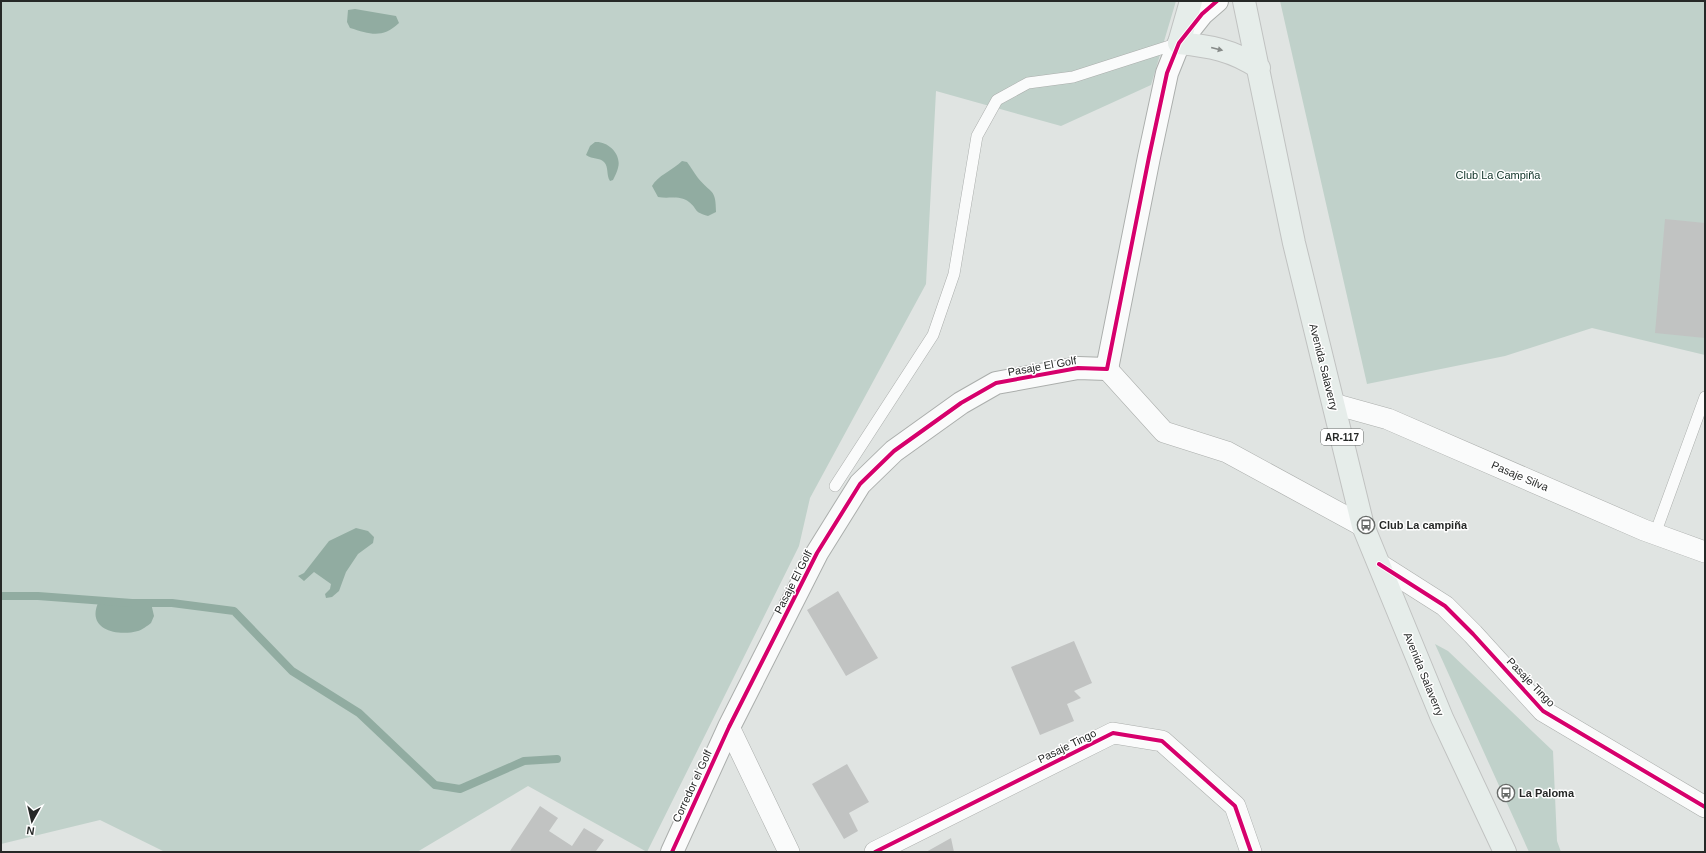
<svg xmlns="http://www.w3.org/2000/svg" width="1706" height="853" font-family="Arial,sans-serif">
<style>
.green{fill:#c0d1ca}
.water{fill:#91aca1}
.lines{fill:none;stroke-linecap:round;stroke-linejoin:round}
.stream{stroke:#91aca1;stroke-width:8}
.building{fill:#c1c3c2}
.service-casing{stroke:#abaeac;stroke-width:12}
.minor-casing{stroke:#abaeac;stroke-width:22}
.tertiary-casing{stroke:#abaeac;stroke-width:24}
.primary-casing{stroke:#c0c2c1;stroke-width:24}
.service{stroke:#fafbfb;stroke-width:11}
.minor{stroke:#fafbfb;stroke-width:21}
.tertiary{stroke:#fafbfb;stroke-width:22}
.primary{stroke:#e6edea;stroke-width:22}
.cycleway-casing{stroke:#fff;stroke-width:6}
.cycleway{stroke:#d6006c;stroke-width:4}
.oneway{fill:#868a88}
.labels{text-anchor:middle;stroke-width:3;stroke-linejoin:round;paint-order:stroke}
.shield{fill:#fff;stroke:#676868;stroke-width:1}
.shield-label{font-size:10px;font-weight:bold;fill:#262827}
.park-label{font-size:11px;fill:#0e3126;stroke:#fff}
.street-label{font-size:11px;fill:#262827;stroke:#fff}
.poi-label{font-size:11px;font-weight:bold;fill:#262827;stroke:#fff;text-anchor:start}
</style>
<rect width="100%" height="100%" fill="#e0e4e2"/>
<path class="green" d="M1 1H1176L1151 85 1061 126 936 91 926 284 810 498 799 546 647 852 528 786 417 852H165L100 820 1 844Z
M1280 1H1705V355L1592 328 1505 356 1367 384Z
M1435 644 1448 651 1553 751 1557 841 1561 852H1529Z"/>
<path class="water" d="M355 9 396 16 399 23C382 39 370 34 350 28L347 22 348 10Z
M595 142C608 141 622 154 618 168 617 172 615 176 613 180L610 181C606 175 609 167 604 162 599 157 593 160 586 155L590 146Z
M682 161 687 162C691 167 694 173 698 178 711 194 716 188 716 212L708 216C693 212 698 209 689 202 680 195 668 199 658 197L652 186C657 176 673 170 682 161Z
M356 528 368 531 374 537 373 543 358 554 346 572 339 591 332 597 326 598 325 594 330 589 331 584 314 572 304 581 298 576 304 573 329 541Z
M99 601 151 603 154 616 151 623C147 626 142 630 138 631 116 637 85 629 99 601Z"/>
<g class="lines">
<path class="stream" d="M1 596H38L132 603H172L234 611 292 671 359 713 435 785 460 789 524 761 557 759"/>
</g>
<path class="building" d="M1665 219 1705 223V338L1655 333Z
M838 591 878 658 846 676 807 610Z
M1074 641 1092 683 1074 691 1081 698 1067 704 1074 721 1040 735 1011 667Z
M847 764 869 802 849 813 858 831 844 839 812 784Z
M540 806 558 818 549 831 572 846 584 828 604 840 596 851 598 852H512L510 851Z
M951 838 954 852H926Z"/>
<g class="lines">
<defs>
<path id="service" d="M835 486 933 335 954 274 977 136 997 100 1028 83 1073 77 1179 43
M1655 534 1705 397"/>
<path id="minor" d="M1107 369 1164 432 1227 452 1363 526
M1334 404 1388 419 1644 530 1705 552
M1379 564 1445 606 1473 634 1543 711 1705 807
M729 727 789 852
M875 852 1113 733 1162 741 1235 806 1251 852"/>
<path id="tertiary" d="M672 852 729 727 817 553 860 484 894 451 961 403 996 383 1078 368 1107 369 1149 157 1167 73 1179 43 1202 14 1217 1"/>
<path id="primary" d="M1191 1 1179 43C1209 46 1233 50 1259 68
M1244 1 1294 243 1363 526 1442 718 1505 852"/>
</defs>
<use href="#service" class="service-casing"/>
<use href="#minor" class="minor-casing"/>
<use href="#tertiary" class="tertiary-casing"/>
<use href="#primary" class="primary-casing"/>
<use href="#service" class="service"/>
<use href="#minor" class="minor"/>
<use href="#tertiary" class="tertiary"/>
<use href="#primary" class="primary"/>
<defs>
<path id="cycleway" d="M1379 564 1445 606 1473 634 1543 711 1705 807
M672 852 729 727 817 553 860 484 894 451 961 403 996 383 1078 368 1107 369 1149 157 1167 73 1179 43 1202 14 1217 1
M875 852 1113 733 1162 741 1235 806 1251 852"/>
</defs>
<use href="#cycleway" class="cycleway-casing"/>
<use href="#cycleway" class="cycleway"/>
</g>
<defs><path id="oneway-solid" d="M-6-.8H1V-3.2L6.5 0L1 3.2V.8H-6Z"/></defs>
<use class="oneway" href="#oneway-solid" transform="translate(1217 49) rotate(14)"/>
<defs>
<symbol id="bus-ring" viewBox="-11 -11 22 22"><circle r="9.5" fill="#fff" stroke="#676a68" stroke-width="1.5"/><path d="M-5-6H5V4H4V6H2V4H-2V6H-4V4H-5ZM-3.5-4V0h7V-4ZM-3.5 1.2v1.5H-2V1.2ZM2 1.2v1.5H3.5V1.2Z" fill="#676a68"/></symbol>
</defs>
<g fill-rule="evenodd">
<use href="#bus-ring" x="1356" y="515" width="20" height="20"/>
<use href="#bus-ring" x="1496" y="783" width="20" height="20"/>
</g>
<g class="labels">
<rect class="shield" x="1321" y="429" width="42" height="16" rx="3"/>
<g class="shield-label">
<text x="1342" y="441">AR-117</text>
</g>
<g class="park-label">
<text x="1498" y="179">Club La Campiña</text>
</g>
<g class="street-label">
<text transform="translate(1042 366) rotate(-10)" y="4">Pasaje El Golf</text>
<text transform="translate(1324 367) rotate(76)" y="4">Avenida Salaverry</text>
<text transform="translate(1520 476) rotate(23)" y="4">Pasaje Silva</text>
<text transform="translate(793 582) rotate(-63)" y="4">Pasaje El Golf</text>
<text transform="translate(1424 674) rotate(68)" y="4">Avenida Salaverry</text>
<text transform="translate(1531 682) rotate(46)" y="4">Pasaje Tingo</text>
<text transform="translate(1067 746) rotate(-26)" y="4">Pasaje Tingo</text>
<text transform="translate(692 786) rotate(-65)" y="4">Corredor el Golf</text>
</g>
<g class="poi-label">
<text x="1379" y="529">Club La campiña</text>
<text x="1519" y="797">La Paloma</text>
</g>
</g>
<rect width="1706" height="853" fill="none" stroke="#262827" stroke-width="4"/>
<g transform="translate(32 821) rotate(188)" stroke="#ffffff" stroke-width="3" paint-order="stroke">
<path d="M0-3L7 15L0 10L-7 15Z" fill="#262827"/>
<text y="-6" font-size="11" font-weight="bold" text-anchor="middle" fill="#262827">N</text>
</g>
</svg>
